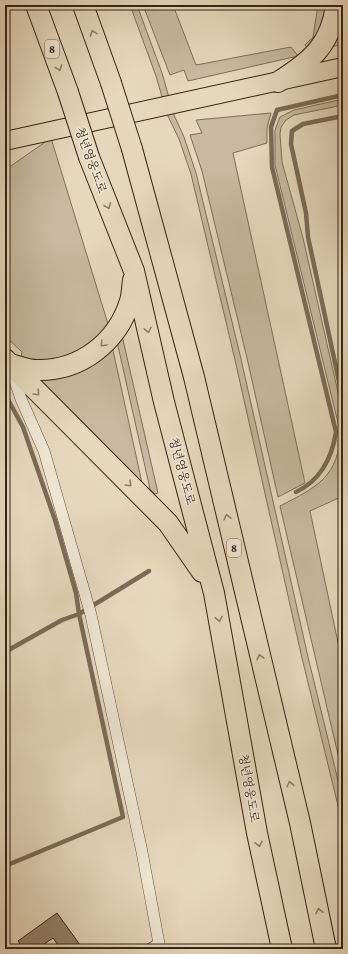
<svg xmlns="http://www.w3.org/2000/svg" width="348" height="954" font-family="Vollkorn,'Noto Serif KR',serif">
<style>
.green{fill:#c8b9a0;stroke:#7f6e5a}
.lines{fill:none;stroke-linecap:round;stroke-linejoin:round}
.stream{stroke:#7c6a57;stroke-width:4.5}
.building{fill:#92816c;stroke:#362314}
.service-casing{stroke:#62503e;stroke-width:7}
.minor-casing{stroke:#62503e;stroke-width:12}
.primary-casing{stroke:#362314;stroke-width:20}
.motorway-casing{stroke:#362314;stroke-width:22}
.service{stroke:#efe6d4;stroke-width:5.5}
.minor{stroke:#efe6d4;stroke-width:11}
.primary{stroke:#e6d8bd;stroke-width:18}
.motorway{stroke:#e6d8bd;stroke-width:20}
.motorway-bridge-casing{stroke:#362314;stroke-width:22;stroke-linecap:butt}
.motorway-bridge{stroke:#e6d8bd;stroke-width:20}
.oneway{stroke:#8e7e68}
.labels{text-anchor:middle;stroke-width:3;stroke-linejoin:round;paint-order:stroke}
.shield{fill:#efe6d4;stroke:#6e5e4e;stroke-width:1}
.shield-label{font-size:11px;font-weight:bold;fill:#362314}
.street-label{font-size:12px;fill:#362314;stroke:#efe6d4}
</style>
<rect width="100%" height="100%" fill="#e6d8bd"/>
<filter id="stains"><feTurbulence type="fractalNoise" baseFrequency=".005" numOctaves="4"/><feColorMatrix values="0 0 0 0 .2 0 0 0 0 .09 0 0 0 0 .02 0 0 0 .5 -.17"/></filter>
<radialGradient id="worn" r=".72"><stop offset=".6" stop-color="#630" stop-opacity="0"/><stop offset="1" stop-color="#630" stop-opacity=".3"/></radialGradient>
<path class="green" d="M130 5H137L162 73 174 115 184 137 196 173 241 359 308 657 343 801V826L302 658 235 360 191 174 179 139 167 114 156 76Z
M143 5H173L196 65 291 47 298 56 188 81 184 70 170 75Z
M318 5H328V10L310 52 305 45 313 37Z
M343 6V44L331 47Z
M343 99V105L294 115 286 120 281 127 280 134 282 162 303 238 342 410 343 496 310 511 343 666V776L280 506C317 487 340 476 340 431L275 165V130L280 117 294 110Z
M271 113 267 128V143L233 153 305 483 278 497 247 358 202 171 190 135 202 133 196 120Z
M51 138 108 324C88 351 55 369 21 357L22 352 5 336V170Z
M121 331 158 493 155 494 150 489 116 337Z
M111 341 142 483 36 378Z"/>
<g class="lines">
<path class="stream" d="M343 116 303 124 292 131 291 144 306 213 308 237 343 400
M5 394 23 427 55 520 76 593 79 614 123 817 5 866
M296 492C321 480 332 458 336 432L272 167 271 127 277 110 343 95
M5 652 62 620 79 614 149 571"/>
</g>
<path class="building" d="M57 913 83 949H61L53 938 37 949H23L18 941Z"/>
<g class="lines">
<defs>
<path id="service" d="M146 949 158 941"/>
<path id="minor" d="M12 372 21 399 44 451 91 615 142 852 160 949"/>
<path id="primary" d="M5 141 343 67"/>
<path id="motorway" d="M36 5 68 92
M83 5 111 83
M278 82C311 61 331 45 336 5
M132 149 194 377 300 823 326 949
M89 157 134 271 164 402 214 593 257 833 282 949
M5 359 168 523 202 572
M10 364C18 366 28 370 37 370 80 371 117 343 130 301 132 294 132 287 133 280"/>
</defs>
<use href="#service" class="service-casing"/>
<use href="#minor" class="minor-casing"/>
<use href="#primary" class="primary-casing"/>
<use href="#motorway" class="motorway-casing"/>
<use href="#service" class="service"/>
<use href="#minor" class="minor"/>
<use href="#primary" class="primary"/>
<use href="#motorway" class="motorway"/>
<defs>
<path id="motorway-bridge" d="M111 83 132 149
M68 92 89 157"/>
</defs>
<use href="#motorway-bridge" class="motorway-bridge-casing"/>
<use href="#motorway-bridge" class="motorway-bridge"/>
</g>
<defs><path id="oneway-chevron" d="M-2-3.5L2.5 0L-2 3.5" fill="none" stroke-width="1.6" stroke-linecap="round" stroke-linejoin="round"/></defs>
<g class="oneway">
<use href="#oneway-chevron" transform="translate(93 33) rotate(-110)"/>
<use href="#oneway-chevron" transform="translate(59 68) rotate(70)"/>
<use href="#oneway-chevron" transform="translate(108 206) rotate(68)"/>
<use href="#oneway-chevron" transform="translate(148 330) rotate(77)"/>
<use href="#oneway-chevron" transform="translate(103 344) rotate(133)"/>
<use href="#oneway-chevron" transform="translate(37 393) rotate(46)"/>
<use href="#oneway-chevron" transform="translate(129 484) rotate(45)"/>
<use href="#oneway-chevron" transform="translate(227 517) rotate(-103)"/>
<use href="#oneway-chevron" transform="translate(219 619) rotate(80)"/>
<use href="#oneway-chevron" transform="translate(260 657) rotate(-103)"/>
<use href="#oneway-chevron" transform="translate(290 784) rotate(-103)"/>
<use href="#oneway-chevron" transform="translate(259 844) rotate(78)"/>
<use href="#oneway-chevron" transform="translate(319 911) rotate(-102)"/>
</g>
<g class="labels">
<g class="shield">
<rect x="45" y="40" width="14" height="18" rx="3"/>
<rect x="227" y="539" width="14" height="18" rx="3"/>
</g>
<g class="shield-label">
<text x="52" y="53">8</text>
<text x="234" y="552">8</text>
</g>
<g class="street-label">
<text transform="translate(91 160) rotate(70)" y="4">청년영웅도로</text>
<text transform="translate(182 471) rotate(75)" y="4">청년영웅도로</text>
<text transform="translate(249 788) rotate(80)" y="4">청년영웅도로</text>
</g>
</g>
<rect width="348" height="954" fill="none" stroke="#e6d8bd" stroke-width="20"/>
<rect x="6" y="6" width="336" height="942" fill="none" stroke="#362314" stroke-width="2"/>
<rect x="10" y="10" width="328" height="934" fill="none" stroke="#362314"/>
<rect width="100%" height="100%" filter="url(#stains)"/>
<rect width="100%" height="100%" fill="url(#worn)"/>
</svg>
